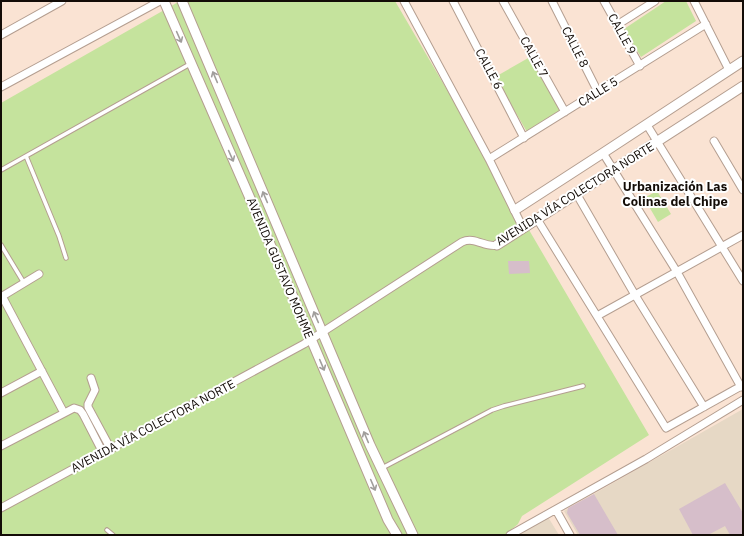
<svg xmlns="http://www.w3.org/2000/svg" width="744" height="536" font-family="'IBM Plex Sans',sans-serif">
<style>
.industrial{fill:#e6d8c5}
.green{fill:#c5e39d}
.building{fill:#d6beca}
.lines{fill:none;stroke-linecap:round;stroke-linejoin:round}
.service-casing{stroke:#b49e90;stroke-width:5.5}
.minor-casing{stroke:#b49e90;stroke-width:9}
.tertiary-casing{stroke:#b49e90;stroke-width:11}
.service{stroke:#fff;stroke-width:3.5}
.minor{stroke:#fff;stroke-width:7}
.tertiary{stroke:#fff;stroke-width:9}
.oneway{stroke:#a19e9c}
.labels{text-anchor:middle;stroke-width:4;stroke-linejoin:round;paint-order:stroke}
.street-label{font-size:12px;fill:#130c07;stroke:#fff}
.neighbourhood-label{font-size:13px;font-weight:bold;fill:#130c07;stroke:#fff}
</style>
<rect width="100%" height="100%" fill="#fae3d3"/>
<path class="industrial" d="M743 409V535H578L564 511Z
M548 517 559 535H517Z"/>
<path class="green" d="M180 1H395L649 435 522 516 518 524 505 535H1V103Z
M666 1H686L696 21 641 57 624 29Z
M530 57 562 111 527 132 495 77Z
M657 191 671 214 658 222 644 198Z"/>
<path class="building" d="M508 261H529L530 273 509 274Z
M725 483 743 513V535H730L725 526 708 535H693L679 509Z
M594 494 618 535H580L567 513 568 508Z"/>
<g class="lines">
<defs>
<path id="service" d="M26 156 59 236 66 258
M1 170 190 64
M1 245 24 283
M382 468 492 410 504 406 583 386
M107 530 113 535"/>
<path id="minor" d="M404 1 489 159 523 228
M453 1 524 138
M503 1 565 112
M552 1 598 92
M604 1 640 66
M694 1 729 70
M617 25 655 1
M1 35 62 1
M1 87 160 1
M647 125 743 281
M714 141 743 190
M603 153 677 272 741 387
M489 159 706 24
M576 193 635 295 704 407
M537 219 666 428 743 385
M2 296 64 413
M1 297 39 274
M597 316 743 235
M91 378 95 390 88 404V407L108 444 113 448
M1 393 42 371
M1 446 74 408 80 410 83 414 102 451 101 454
M1 508 304 344 462 242C475 236 485 248 497 245
M556 510 570 535
M510 535 646 459 743 400"/>
<path id="tertiary" d="M164 1 294 299 388 520 397 535
M182 1 370 445 413 535
M515 210 603 153 743 61
M497 245 743 86"/>
</defs>
<use href="#service" class="service-casing"/>
<use href="#minor" class="minor-casing"/>
<use href="#tertiary" class="tertiary-casing"/>
<use href="#service" class="service"/>
<use href="#minor" class="minor"/>
<use href="#tertiary" class="tertiary"/>
</g>
<defs><path id="oneway-shaft" d="M-6 0H5M1.5-3L5.5 0L1.5 3" fill="none" stroke-width="1.6" stroke-linecap="round" stroke-linejoin="round"/></defs>
<g class="oneway">
<use href="#oneway-shaft" transform="translate(179 37) rotate(66)"/>
<use href="#oneway-shaft" transform="translate(215 77) rotate(-113)"/>
<use href="#oneway-shaft" transform="translate(231 156) rotate(66)"/>
<use href="#oneway-shaft" transform="translate(265 197) rotate(-113)"/>
<use href="#oneway-shaft" transform="translate(316 317) rotate(-113)"/>
<use href="#oneway-shaft" transform="translate(322 365) rotate(67)"/>
<use href="#oneway-shaft" transform="translate(366 437) rotate(-113)"/>
<use href="#oneway-shaft" transform="translate(373 485) rotate(67)"/>
</g>
<g class="labels">
<g class="street-label">
<text transform="translate(622 34) rotate(61)" y="4">CALLE 9</text>
<text transform="translate(575 47) rotate(63)" y="4">CALLE 8</text>
<text transform="translate(534 57) rotate(61)" y="4">CALLE 7</text>
<text transform="translate(489 69) rotate(62)" y="4">CALLE 6</text>
<text transform="translate(598 92) rotate(-32)" y="4">CALLE 5</text>
<text transform="translate(575 194) rotate(-32)" y="4">AVENIDA VÍA COLECTORA NORTE</text>
<text transform="translate(280 268) rotate(67)" y="4">AVENIDA GUSTAVO MOHME</text>
<text transform="translate(153 426) rotate(-28)" y="4">AVENIDA VÍA COLECTORA NORTE</text>
</g>
<g class="neighbourhood-label">
<text x="675" y="191">Urbanización Las<tspan x="675" dy="15">Colinas del Chipe</tspan></text>
</g>
</g>
<rect width="744" height="536" fill="none" stroke="#130c07" stroke-width="4"/>
</svg>
